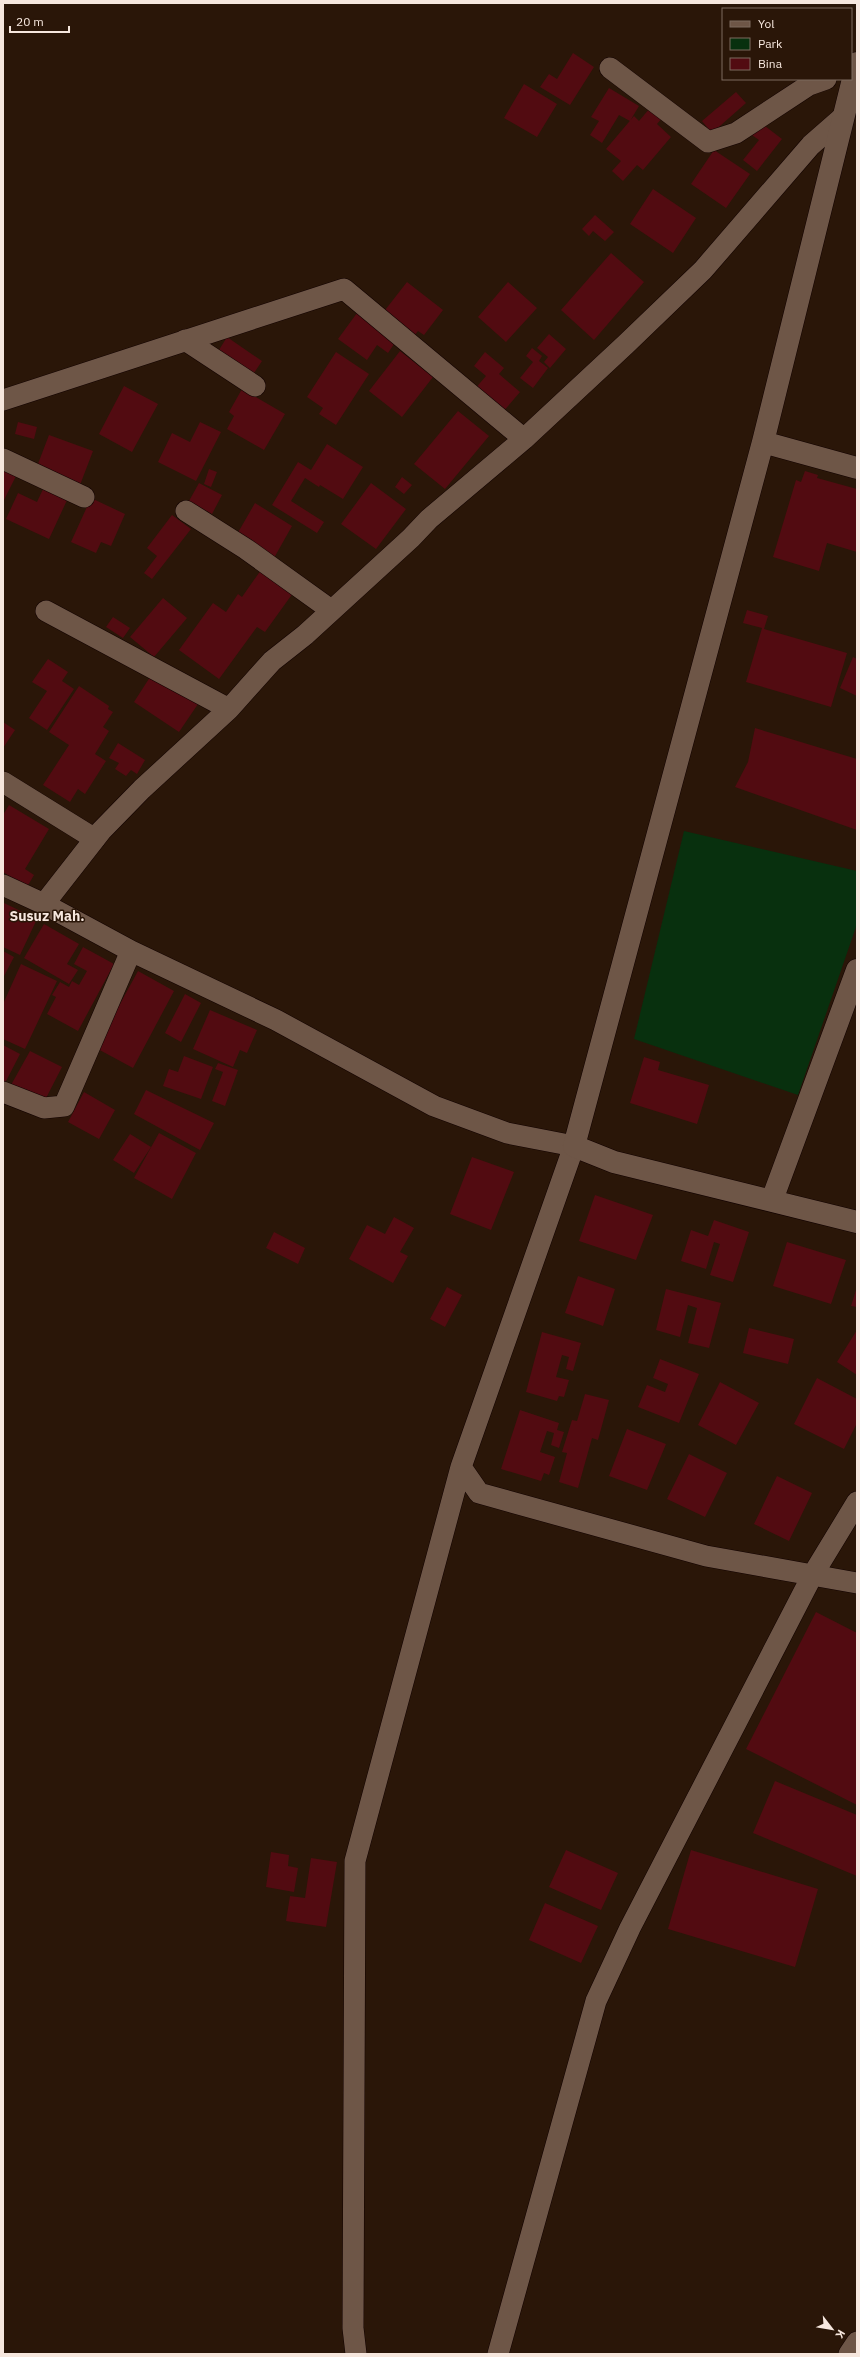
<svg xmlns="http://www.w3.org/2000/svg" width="860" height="2357" font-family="'IBM Plex Sans',sans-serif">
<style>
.green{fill:#08300e}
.building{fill:#520b11}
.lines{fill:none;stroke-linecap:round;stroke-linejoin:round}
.minor-casing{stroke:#120200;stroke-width:22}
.tertiary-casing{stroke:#120200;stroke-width:23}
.minor{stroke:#6e5647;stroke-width:21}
.tertiary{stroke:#6e5647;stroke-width:22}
.labels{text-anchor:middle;stroke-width:3;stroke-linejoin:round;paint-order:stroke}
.district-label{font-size:14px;font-weight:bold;fill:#f6e7de;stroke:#2a1608}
</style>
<rect width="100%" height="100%" fill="#2a1608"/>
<path class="green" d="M684 831 857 871V924L798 1095 634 1039Z"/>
<path class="building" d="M573 53 594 67 570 105 540 87 549 74 557 79Z
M524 84 557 104 537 137 504 118Z
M609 88 639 106 630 121 619 115 602 143 590 135 599 121 591 117Z
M736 92 746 103 712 133 702 121Z
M650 108 662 118 657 124 671 137 643 170 637 165 623 181 612 171 621 161 606 149 634 116 639 121Z
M761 123 782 139 757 171 743 160 759 140 752 135Z
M714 150 750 174 726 208 691 184Z
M653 189 696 218 673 253 630 224Z
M595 215 614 232 605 241 593 231 589 236 582 229Z
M611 253 644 282 594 340 561 310Z
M407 282 443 310 424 335 418 331 413 337 382 314Z
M508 282 537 308 506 342 478 317Z
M357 313 396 341 388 353 377 345 367 360 338 339Z
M549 334 566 349 550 368 544 362 548 357 537 348Z
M227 337 262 361 254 373 219 350Z
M532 348 542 356 539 361 548 368 533 388 520 378 533 362 526 356Z
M400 351 433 377 402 417 369 391Z
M336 352 369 374 336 425 319 414 323 408 307 397Z
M485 352 504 368 499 374 520 392 502 413 474 390 486 376 474 366Z
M124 386 158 404 132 452 99 434Z
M242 389 285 414 264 450 227 429 234 416 229 412Z
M458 411 489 436 445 489 414 464Z
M18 422 37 427 34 439 15 434Z
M200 422 221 432 196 481 158 462 172 433 190 442Z
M49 435 93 451 80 485 36 469Z
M327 444 363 467 343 499 320 485 319 487 305 478 291 501 324 522 317 533 272 505 298 462 311 470Z
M209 469 217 472 211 487 204 484Z
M3 470 16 476 3 502Z
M805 471 818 475 817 478 857 489V552L827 543 819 571 773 557 796 480 801 482Z
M402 477 412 485 404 494 395 487Z
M199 483 222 495 212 514 189 501Z
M371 483 406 509 376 549 341 524Z
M44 487 68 498 49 539 6 519 18 493 37 502Z
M91 498 125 514 111 546 101 542 96 553 71 542Z
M255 503 292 526 274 558 236 536Z
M172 515 191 529 152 579 144 573 157 556 147 548Z
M261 570 293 593 265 632 257 627 219 679 179 650 213 603 226 612 238 594 242 597Z
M163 598 187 618 154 657 130 637Z
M747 610 768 616 764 629 847 653 831 707 746 682 762 628 743 623Z
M113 617 130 628 123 638 106 627Z
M853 657 857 659V696L840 688Z
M48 659 68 672 62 681 74 689 47 730 29 718 47 691 32 682Z
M152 674 198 704 179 732 134 702Z
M79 686 109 706 108 709 113 712 103 727 109 731 95 754 106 761 85 794 78 789 70 802 43 785 69 745 49 732Z
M3 722 15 730 3 748Z
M755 728 857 759V830L735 787 748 762Z
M118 743 145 760 137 774 131 770 126 776 115 769 119 763 109 758Z
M9 805 49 829 25 869 34 875 27 887 3 872V815Z
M4 903 37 919 20 955 3 947Z
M44 924 79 944 67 964 78 970 69 984 24 958Z
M83 947 114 964 78 1031 47 1014 56 997 52 995 60 982 69 987 72 981 79 985 87 971 74 964Z
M3 951 14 957 3 978Z
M21 964 57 981 25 1049 3 1039V1004Z
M138 971 174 991 133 1068 96 1048Z
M185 994 201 1003 181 1042 165 1033Z
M210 1010 257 1030 247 1053 240 1050 233 1067 193 1049Z
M3 1045 20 1054 3 1087Z
M30 1051 62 1067 44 1102 11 1085Z
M184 1056 213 1067 201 1099 163 1086 169 1069 178 1072Z
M644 1057 660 1062 658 1070 709 1085 697 1124 630 1103Z
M218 1063 238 1070 225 1106 212 1101 223 1072 215 1069Z
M146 1090 214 1123 200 1150 134 1114Z
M84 1092 115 1110 99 1139 68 1122Z
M159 1133 196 1153 172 1199 134 1178Z
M130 1134 151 1147 134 1173 113 1160Z
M472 1157 514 1172 491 1230 450 1214Z
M595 1195 653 1215 636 1260 579 1241Z
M394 1217 414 1228 400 1252 408 1256 393 1283 349 1259 367 1225 385 1234Z
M714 1220 749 1232 733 1282 710 1275 720 1244 714 1242 706 1269 681 1261 691 1230 708 1236Z
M274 1232 305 1248 298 1264 266 1248Z
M787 1242 846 1260 831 1304 773 1286Z
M578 1276 615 1289 603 1326 565 1313Z
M447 1287 462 1295 445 1327 430 1319Z
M857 1287V1307L851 1306Z
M666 1289 721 1303 709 1348 688 1343 697 1308 688 1305 680 1337 656 1330Z
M749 1328 794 1339 788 1364 743 1353Z
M857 1330V1375L837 1362Z
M542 1332 581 1343 573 1371 566 1369 569 1357 562 1355 556 1377 569 1380 564 1397 559 1396 557 1401 526 1392Z
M660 1359 699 1374 679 1423 638 1407 647 1385 665 1392 668 1384 653 1378Z
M817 1378 857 1399V1423L844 1449 794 1424Z
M720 1382 759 1403 736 1445 698 1425Z
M585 1394 609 1400 598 1440 592 1438 578 1488 559 1482 567 1453 562 1452 572 1420 577 1421Z
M520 1410 559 1423 557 1430 564 1432 559 1448 551 1445 554 1433 547 1431 540 1452 555 1457 549 1475 544 1473 541 1481 501 1469Z
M627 1429 666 1444 647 1490 609 1476Z
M689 1454 727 1473 705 1517 667 1499Z
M777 1476 812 1493 789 1541 754 1524Z
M816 1612 857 1633V1805L746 1749Z
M775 1781 857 1815V1876L753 1833Z
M566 1850 618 1873 601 1910 549 1887Z
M691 1850 818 1889 795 1967 668 1929Z
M271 1852 289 1855 288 1866 298 1868 294 1892 266 1887Z
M311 1858 337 1862 326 1927 286 1921 290 1896 305 1898Z
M545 1903 598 1926 581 1963 529 1940Z"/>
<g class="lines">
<defs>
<path id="minor" d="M610 68 708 142 736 133 809 85 826 79
M185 340 255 386
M3 400 344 289 524 439
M3 459 84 497
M186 511 246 549 331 610
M46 611 229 709
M3 782 95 839
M3 885 44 904 131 951 276 1020 434 1106 507 1133 574 1146 461 1467 479 1493 706 1556 857 1583
M44 904 101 831 142 789 229 709 272 661 305 635 411 538 429 519 524 439 625 345 703 270 811 145 843 117
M3 1092 44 1108 64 1106 131 951
M356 2354 353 2328 355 1861 461 1467
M498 2354 596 2001 630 1928 812 1576 857 1502
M849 2354 857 2342"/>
<path id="tertiary" d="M857 63 763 442 574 1146 614 1162 857 1222
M763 442 857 468
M772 1200 857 970"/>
</defs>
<use href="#minor" class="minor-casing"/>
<use href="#tertiary" class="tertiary-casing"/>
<use href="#minor" class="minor"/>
<use href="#tertiary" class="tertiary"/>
</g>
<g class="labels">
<g class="district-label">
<text x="47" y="921">Susuz Mah.</text>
</g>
</g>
<rect width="860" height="2357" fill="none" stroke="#f6e7de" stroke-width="8"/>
<rect x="722" y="8" width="130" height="72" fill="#2a1608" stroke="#7c6a5e"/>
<rect x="730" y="21" width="20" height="6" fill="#6e5647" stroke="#7c6a5e"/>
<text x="758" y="28" font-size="12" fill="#f6e7de">Yol</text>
<rect x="730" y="38" width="20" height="12" fill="#08300e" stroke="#7c6a5e"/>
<text x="758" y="48" font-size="12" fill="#f6e7de">Park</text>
<rect x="730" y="58" width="20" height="12" fill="#520b11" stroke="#7c6a5e"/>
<text x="758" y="68" font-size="12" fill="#f6e7de">Bina</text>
<g transform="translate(832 2329) rotate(121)" stroke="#2a1608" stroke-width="3" paint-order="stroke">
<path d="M0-3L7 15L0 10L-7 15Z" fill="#f6e7de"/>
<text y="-6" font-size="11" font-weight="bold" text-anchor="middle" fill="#f6e7de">K</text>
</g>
<path d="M10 26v6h59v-6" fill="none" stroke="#f6e7de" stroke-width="2"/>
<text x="16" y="26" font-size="12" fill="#f6e7de" stroke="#2a1608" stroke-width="3" paint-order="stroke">20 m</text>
</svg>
